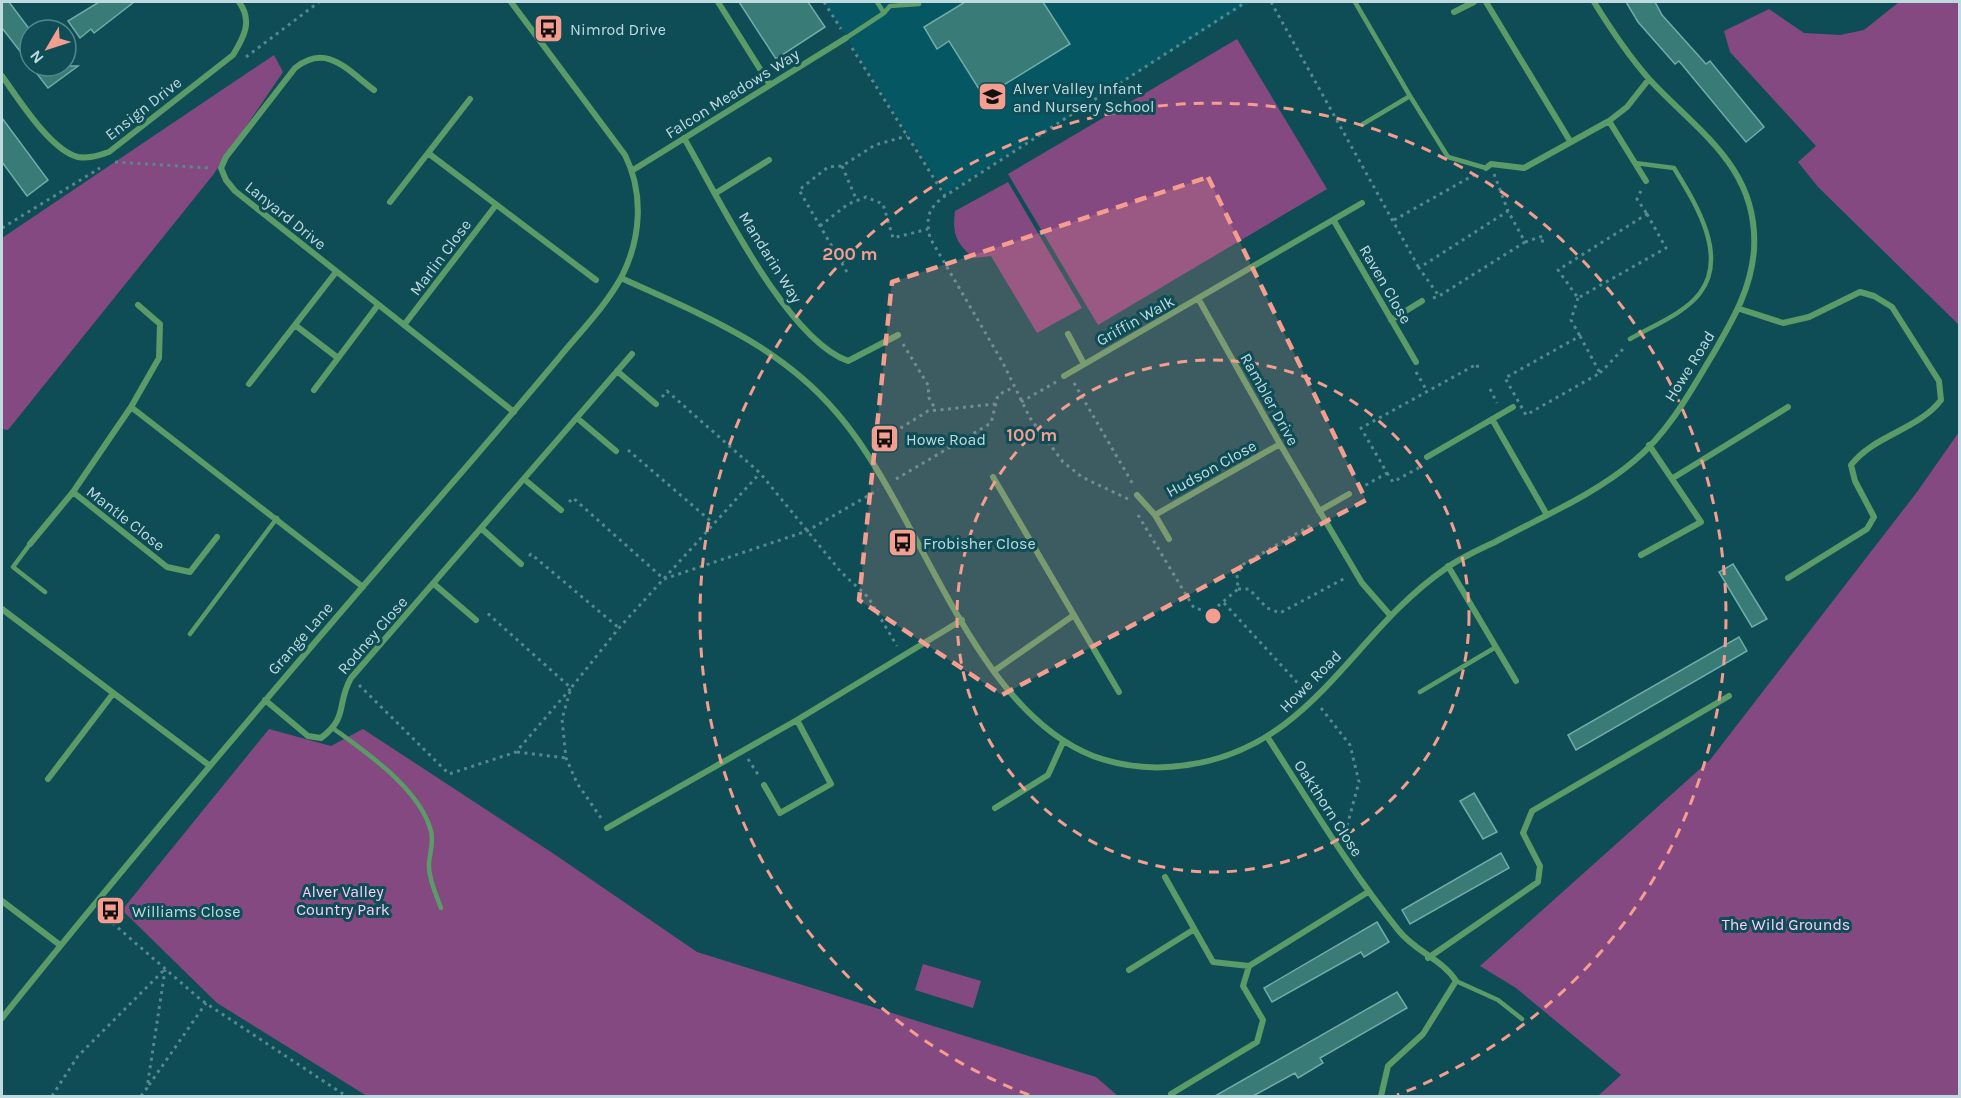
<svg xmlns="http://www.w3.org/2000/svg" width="1961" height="1098" font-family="Karla,sans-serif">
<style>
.built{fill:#055863}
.green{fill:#844980}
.building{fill:#397b76;stroke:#72aca7;stroke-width:1.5}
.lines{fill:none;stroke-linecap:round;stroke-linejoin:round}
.path{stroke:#57878f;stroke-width:3;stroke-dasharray:3 4.5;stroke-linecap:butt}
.lane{stroke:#5b9b67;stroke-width:4.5}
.street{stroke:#5b9b67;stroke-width:6}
.marked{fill:#f59d8f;fill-opacity:0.2;stroke:#f59d8f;stroke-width:4.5;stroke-dasharray:12 8;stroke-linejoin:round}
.ring{fill:none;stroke:#f59d8f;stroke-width:3;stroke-dasharray:10 8}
.labels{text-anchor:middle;stroke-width:6;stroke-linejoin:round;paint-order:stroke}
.poi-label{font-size:16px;fill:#bfdbe0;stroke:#0e4d56;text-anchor:start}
.street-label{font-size:16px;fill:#bfdbe0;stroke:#0e4d56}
.park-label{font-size:16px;fill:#fecdf9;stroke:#0e4d56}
.centre{fill:#f59d8f;stroke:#0e4d56;stroke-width:3}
.ring-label{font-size:18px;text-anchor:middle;font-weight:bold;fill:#f59d8f;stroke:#0e4d56;stroke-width:6;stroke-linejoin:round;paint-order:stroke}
</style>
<rect width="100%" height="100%" fill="#0e4d56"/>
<path class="built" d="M824 2H1251L946 193Z"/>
<path class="green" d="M1899 2H1959V325L1818 187 1798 162 1816 146 1730 52 1724 31 1769 9 1804 33 1840 35 1864 30Z
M1237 39 1327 189 1098 325 1008 174Z
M274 55 283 72 213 175 8 430 2 429V238Z
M1008 182 1082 308 1037 333 991 256 974 258C956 244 952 233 955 211Z
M1959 432V1096H1598L1621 1075 1516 988 1480 966 1710 760 1917 492Z
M269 729 331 746 363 729 554 854 697 952 1096 1077 1118 1096H367L217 1003 122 910Z
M923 964 981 981 973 1008 915 990Z"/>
<path class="building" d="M2 2H9L30 30V64L2 28Z
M99 2H134L94 33 91 29 80 38 68 21Z
M739 2H808L825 27 776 59Z
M965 2H1043L1070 44 984 97 949 41 937 49 924 27Z
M1626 2H1655L1662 15 1706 64 1710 61 1764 127 1746 142 1679 61 1675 64 1638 22Z
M31 66H78L48 88Z
M2 118 48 180 27 196 2 162Z
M1733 564 1767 619 1752 627 1719 572Z
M1739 637 1747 651 1576 750 1568 735Z
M1474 793 1497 832 1483 839 1460 801Z
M1501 853 1509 868 1410 924 1402 910Z
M1377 922 1389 942 1364 957 1361 952 1272 1002 1264 988Z
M1397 992 1407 1008 1320 1058 1323 1063 1298 1078 1295 1073 1253 1096H1215Z"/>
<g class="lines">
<path class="path" d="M824 2 841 29
M1271 2 1419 268
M852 48 945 196
M246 57 319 2
M115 162 210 168
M842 166 857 201
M1494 174 1508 211
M1641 191 1637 199 1647 214
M1647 214 1666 248 1578 298 1558 270Z
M1394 220 1474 175
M820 226 848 204 866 197 883 204 893 238 928 229
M2 228 100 168
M1525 242 1543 236 1542 246
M847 272 799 190 828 167 842 166 875 145 907 136
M1433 298 1439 296 1525 242 1508 211 1419 268 1439 296
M1578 298 1571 320 1580 336
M1580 336 1600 373 1526 415 1505 378Z
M903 344 928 385 929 398 936 410
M1416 372 1427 391
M1600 373 1624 348
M1074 383 1134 486
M1490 389 1497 403
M662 397 667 391 760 473 841 572 868 597 897 646
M1021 402 1056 382
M875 444 928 411 996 404
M628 450 713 523
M1387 473 1393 482 1422 466
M896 479 991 423 998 395 1014 387
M1359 489 1387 473 1361 428 1477 364 1478 369
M1128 499 1082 477 1063 462 1030 418 1003 363 930 238C926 218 927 209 945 196L1246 2
M569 502 573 498 664 579 807 531 878 490
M1138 515 1194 608 1211 612 1238 589 1237 575 1242 565 1313 524
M529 556 531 554 619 628
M1238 589H1249L1267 608 1280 613 1347 577
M1224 603 1306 692
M359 685 449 774 516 752 571 688 486 612
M1321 708 1350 745 1359 782 1344 837
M517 752 566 758
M748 759 759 776
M601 818 577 783 566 758 562 719 571 688 619 628 760 473
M101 913 201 1000 346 1096
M149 1085 206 1003
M52 1096 78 1056 165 969
M141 1096 147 1088 165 970"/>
<path class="lane" d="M1355 2 1410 96
M884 13 890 6 919 4
M846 38 884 13 877 2
M1363 124 1410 96 1448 157 1486 168
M1630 339C1652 326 1684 314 1700 293 1729 255 1694 201 1674 168L1635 163
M30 544 13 567 45 592
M190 634 277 518
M1420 692 1496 647
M334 729C367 753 420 789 431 831 434 842 430 852 429 863 428 877 436 894 441 908
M1456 981 1498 1000 1522 1019"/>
<path class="street" d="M718 2 770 85
M1486 2 1570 141
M1454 12 1474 2
M2 76C18 98 50 150 78 157 89 159 99 155 109 152L233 55C244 37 253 21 239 2
M374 90C348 71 327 42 295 68L226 157 221 168 226 180 235 191 514 412
M1609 121 1646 181
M684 138C718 197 786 339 848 361L898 335
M428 153 596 280
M1486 168 1491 164 1524 168 1609 121 1627 107 1649 79
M633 170 846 38
M716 193 769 160
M390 202 470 99
M1334 221 1416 362
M621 278C700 314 778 344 836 412 920 508 970 708 1093 756 1123 767 1155 770 1187 765 1312 748 1351 634 1445 569 1460 558 1478 550 1495 542 1541 517 1594 495 1634 461 1668 433 1691 391 1713 354 1732 321 1751 290 1754 250 1759 167 1697 131 1649 79 1628 55 1610 28 1594 2
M1199 300 1280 444 1362 583 1390 615
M1740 309 1783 323 1809 317 1860 292 1874 296 1892 307 1939 381 1941 400C1918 430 1874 435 1851 465L1855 481 1874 517 1867 529 1788 578
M1391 320 1422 301
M295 325 338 358
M404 325 496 205
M1068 334 1084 364
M617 371 656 404
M1064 376 1362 203
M249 384 336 272
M314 390 378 305
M131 407 159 358 160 324 138 305
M577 418 616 451
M1492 419 1547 515
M1427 457 1513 407
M993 477 1119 692
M1673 478 1788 407
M524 479 561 510
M73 492 167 567 190 572 217 537
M1137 495 1155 515 1169 539
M1319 511 1349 494
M1155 515 1280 444
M482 529 521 564
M30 544 73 492 131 407 363 587
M1641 555 1701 522 1649 445
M1448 566 1516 681
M434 584 476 620
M2 609 210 766
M994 671 1074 615
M265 700 308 736 321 738C349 717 336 704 351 678L632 354
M1268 738C1310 803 1350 870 1399 931 1416 952 1443 960 1456 981L1423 1034 1388 1066 1381 1096
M48 779 112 695
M764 785 780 813 831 784 797 720 962 620
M995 808 1048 775 1063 742
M607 828 797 720
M1165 877 1213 962 1249 966
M2 901 60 945
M1428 958 1538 882 1540 866 1523 833 1532 811 1729 696
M1129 970 1193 930
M2 1018C136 851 275 688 415 526 463 471 511 415 558 359 579 333 606 306 622 276 641 238 644 193 625 155L511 2
M1171 1094 1257 1042 1263 1020 1243 986 1249 966 1368 892"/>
</g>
<path class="marked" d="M1208 177 1366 500 1002 695 859 600 892 282Z"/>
<g class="ring">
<circle cx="1213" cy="616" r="256"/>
<path d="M1029 1095A513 513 0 1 1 1397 1095"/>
</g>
<defs>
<symbol id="bus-square" viewBox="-11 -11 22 22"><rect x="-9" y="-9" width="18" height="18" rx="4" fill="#f59d8f" stroke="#0e4d56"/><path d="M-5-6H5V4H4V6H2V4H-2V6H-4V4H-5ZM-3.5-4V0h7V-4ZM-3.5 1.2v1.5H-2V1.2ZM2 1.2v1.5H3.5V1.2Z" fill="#111"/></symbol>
<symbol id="school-square" viewBox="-11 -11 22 22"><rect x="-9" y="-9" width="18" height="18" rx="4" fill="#f59d8f" stroke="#0e4d56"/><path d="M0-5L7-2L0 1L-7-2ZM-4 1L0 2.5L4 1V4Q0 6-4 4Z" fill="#111"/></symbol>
</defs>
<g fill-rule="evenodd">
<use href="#bus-square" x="532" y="12" width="33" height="33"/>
<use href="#school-square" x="976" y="80" width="33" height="33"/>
<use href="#bus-square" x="868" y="422" width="33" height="33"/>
<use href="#bus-square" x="886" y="526" width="33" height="33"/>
<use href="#bus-square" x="94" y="894" width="33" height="33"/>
</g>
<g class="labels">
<g class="poi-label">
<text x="570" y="35">Nimrod Drive</text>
<text x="1013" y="94">Alver Valley Infant<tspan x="1013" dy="18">and Nursery School</tspan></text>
<text x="906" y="445">Howe Road</text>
<text x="923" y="549">Frobisher Close</text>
<text x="132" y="917">Williams Close</text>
</g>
<g class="street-label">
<text transform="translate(732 93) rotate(-32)" y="6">Falcon Meadows Way</text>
<text transform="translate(143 108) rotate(-38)" y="6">Ensign Drive</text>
<text transform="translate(286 215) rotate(39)" y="6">Lanyard Drive</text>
<text transform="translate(440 257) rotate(-53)" y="6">Marlin Close</text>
<text transform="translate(771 257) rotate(58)" y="6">Mandarin Way</text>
<text transform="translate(1386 284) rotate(60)" y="6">Raven Close</text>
<text transform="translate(1135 320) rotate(-29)" y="6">Griffin Walk</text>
<text transform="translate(1689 366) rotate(-58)" y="6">Howe Road</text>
<text transform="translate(1270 399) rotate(61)" y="6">Rambler Drive</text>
<text transform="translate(1211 468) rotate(-29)" y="6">Hudson Close</text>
<text transform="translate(126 518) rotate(38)" y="6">Mantle Close</text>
<text transform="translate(372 635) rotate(-49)" y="6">Rodney Close</text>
<text transform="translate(300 638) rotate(-49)" y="6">Grange Lane</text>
<text transform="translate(1310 681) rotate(-45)" y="6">Howe Road</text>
<text transform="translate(1329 808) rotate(57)" y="6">Oakthorn Close</text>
</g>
<g class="park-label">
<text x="343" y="897">Alver Valley<tspan x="343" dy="18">Country Park</tspan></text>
<text x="1786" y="930">The Wild Grounds</text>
</g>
</g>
<circle cx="1213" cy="616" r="9" class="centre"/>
<g class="ring-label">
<text x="850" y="260">200 m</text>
<text x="1032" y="441">100 m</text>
</g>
<rect width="1961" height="1098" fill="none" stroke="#bfdbe0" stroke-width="6"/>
<g transform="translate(48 48) rotate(231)"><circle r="28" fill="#0e4d56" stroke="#55868d" stroke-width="1.5"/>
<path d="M0-4.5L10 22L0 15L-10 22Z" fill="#f59d8f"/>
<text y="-9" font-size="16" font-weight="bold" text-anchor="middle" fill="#bfdbe0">N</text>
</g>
</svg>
